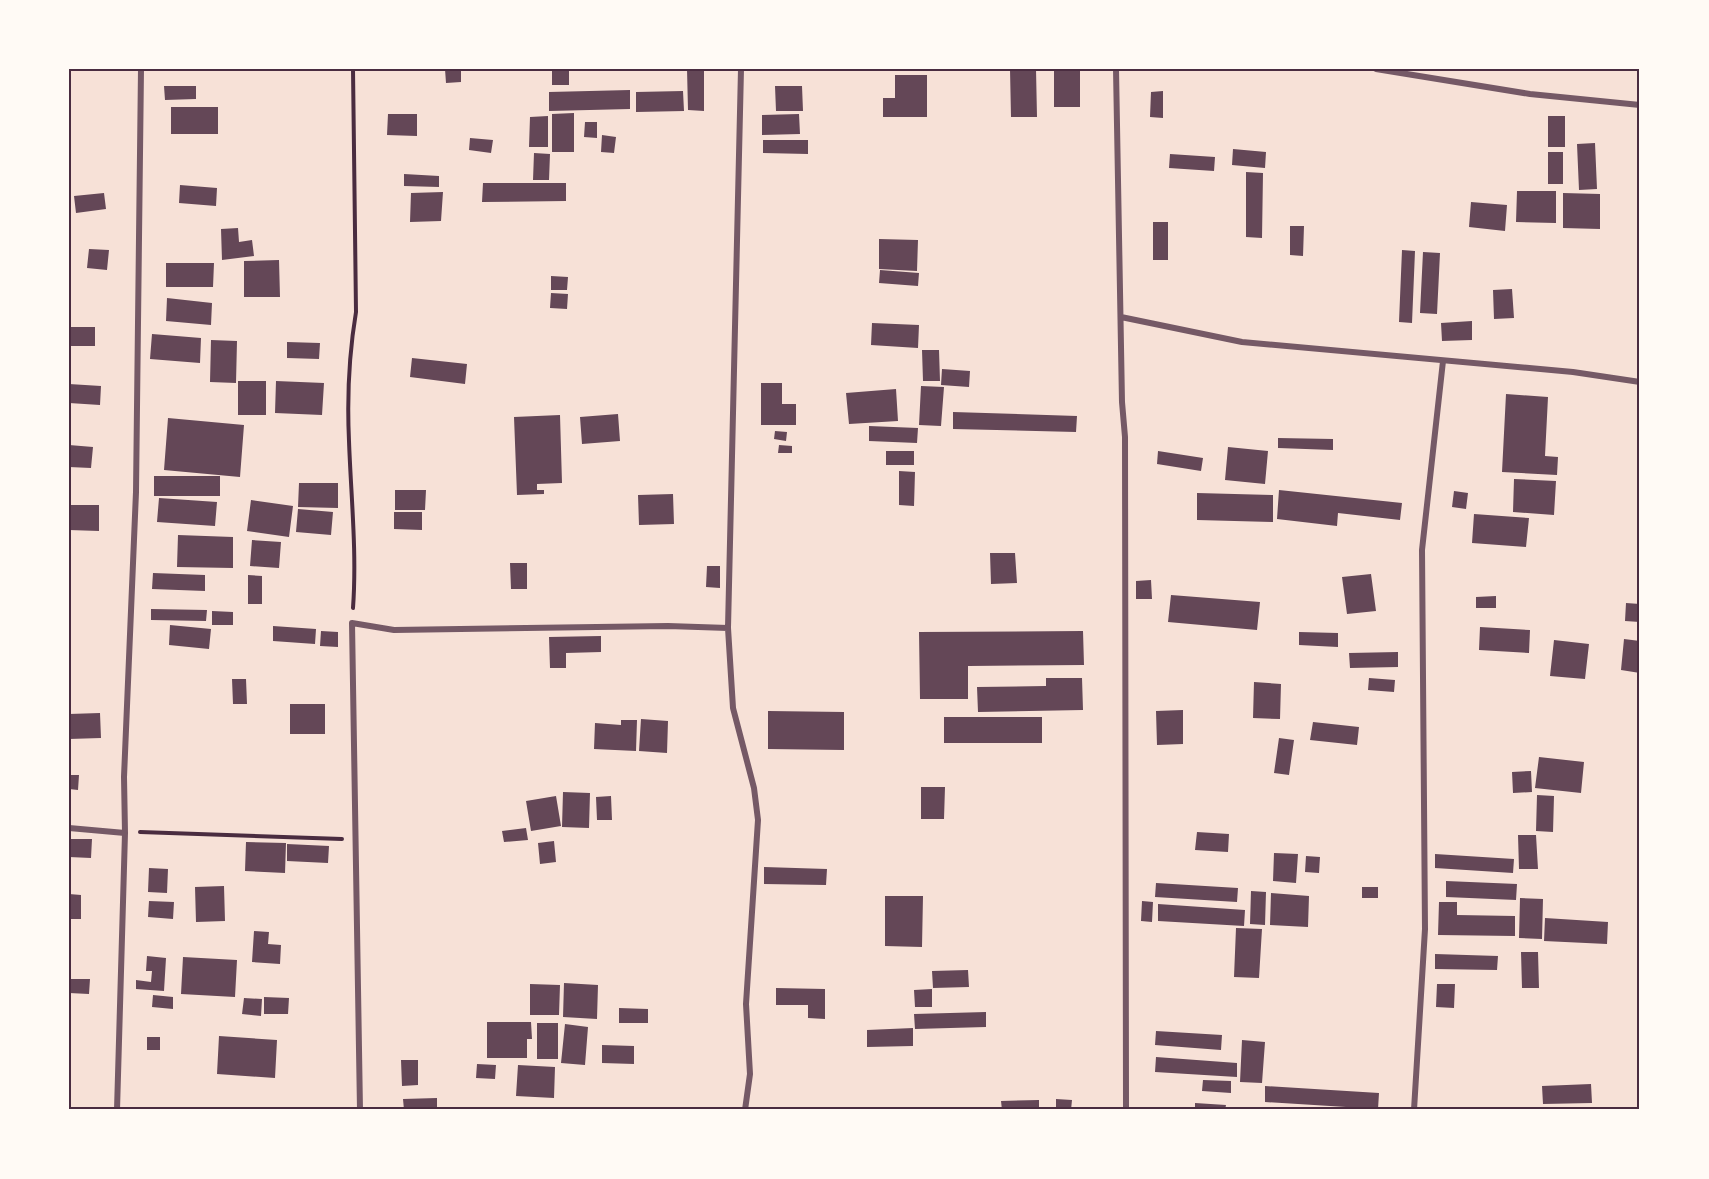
<svg xmlns="http://www.w3.org/2000/svg" width="1709" height="1179" font-family="Inter,sans-serif">
<style>
.building{fill:#644757}
.lines{fill:none;stroke-linecap:round;stroke-linejoin:round}
.path{stroke:#4a2c40;stroke-width:4}
.minor{stroke:#755966;stroke-width:6}
.neatline{fill:none;stroke:#4a2c40;stroke-width:2}
</style>
<rect width="100%" height="100%" fill="#f7e1d7"/>
<path class="building" d="M445 69H461V82L446 83Z
M552 69H569V85H552Z
M687 69H704V111L688 110Z
M1010 69H1036L1037 117H1011Z
M1054 69H1080V107H1054Z
M895 75H927V117H883V98H895Z
M164 86H196V99L165 100Z
M775 86H802L803 111H776Z
M630 90V109L549 111V92Z
M683 91 684 111 636 112V92Z
M1163 91V118L1150 117 1151 92Z
M171 107H218V134H171Z
M574 113V152H552V114Z
M388 114H417V136L387 135Z
M799 114 800 134 762 135V115Z
M548 116V147H529L530 117Z
M1548 116H1565V147H1548Z
M585 122H597V138L584 137Z
M602 135 616 137 614 153 601 152Z
M470 138 493 140 491 153 469 150Z
M763 140H808V154L763 153Z
M1595 143 1597 189 1579 190 1577 144Z
M1233 149 1266 152 1265 168 1232 165Z
M1548 152H1563V184H1548Z
M534 153 550 154 549 180H533Z
M1170 154 1215 157 1214 171 1169 168Z
M1246 172 1263 173 1262 238 1246 237Z
M404 174 439 176V187L404 186Z
M483 183H566V201L482 202Z
M180 185 217 188 216 206 179 203Z
M1517 191H1556V223L1516 222Z
M443 192 441 221 410 222 411 193Z
M104 193 106 209 76 213 74 196Z
M1563 193 1600 194V229L1563 228Z
M1471 202 1507 205 1505 231 1469 227Z
M1153 222H1168V260H1153Z
M1290 226H1304L1303 256 1290 255Z
M238 228 239 242 252 240 254 256 222 260 221 229Z
M879 239 918 240 917 271 879 269Z
M89 249 109 250 107 270 87 268Z
M1402 250 1415 251 1412 323 1399 322Z
M1423 252 1440 253 1437 314 1420 313Z
M279 260 280 297H244V261Z
M166 263H214L213 287H166Z
M880 270 919 273 918 286 879 283Z
M551 276 568 277 567 290H551Z
M1512 289 1514 318 1494 319 1493 290Z
M551 293 568 294 567 309 550 308Z
M167 298 212 303 211 325 166 321Z
M1472 321V340L1442 341 1441 323Z
M872 323 919 325 918 348 871 345Z
M69 327H95V346H69Z
M152 334 201 338 200 363 150 359Z
M211 340 237 341 236 383 210 382Z
M287 342 320 343 319 359 287 358Z
M922 350H939L940 381H923Z
M412 358 467 364 465 384 410 377Z
M942 369 970 371 969 387 941 385Z
M238 381H266V415H238Z
M276 381 324 383 322 415 275 413Z
M761 383H782V404H796V425H761Z
M69 384 101 386 100 405 69 403Z
M921 386 944 387 941 426 919 425Z
M896 389 898 421 849 424 846 393Z
M1506 394 1548 397 1545 456 1558 457 1557 475 1502 472Z
M953 412 1077 416 1076 432 953 429Z
M618 414 620 441 582 444 580 417Z
M560 415 562 483 537 484V490H544V494L517 495 514 417Z
M168 418 244 425 240 477 164 470Z
M869 426 918 428 917 443 869 441Z
M775 431 787 432 786 441 774 439Z
M1278 438 1333 439V450L1278 448Z
M69 445 93 447 91 468 69 467Z
M779 445 792 446V453H778Z
M1228 447 1268 451 1265 484 1225 480Z
M886 451H914V465H886Z
M1158 451 1203 458 1201 471 1157 464Z
M899 471 915 472 914 506 899 505Z
M154 476H220V496H154Z
M1514 479 1556 481 1554 515 1513 512Z
M299 483H338V508L298 507Z
M395 490H426L425 510H395Z
M1279 490 1402 503 1400 520 1338 513 1337 526 1277 519Z
M1454 491 1468 493 1466 509 1452 507Z
M1197 493 1273 495V522L1197 520Z
M673 494 674 524 639 525 638 495Z
M159 498 217 502 215 526 157 522Z
M251 500 293 506 289 537 247 531Z
M69 505H99V531L69 530Z
M298 509 333 512 331 535 296 532Z
M394 512H422V530L394 529Z
M1474 514 1529 518 1526 547 1472 543Z
M178 535 233 537V568L177 567Z
M252 540 281 542 279 568 250 566Z
M990 553H1015L1017 583 991 584Z
M510 563H527V589H511Z
M707 566H720V588L706 587Z
M153 573 205 575V591L152 589Z
M1371 574 1376 611 1347 614 1342 577Z
M248 575 262 576V604H248Z
M1151 580 1152 599H1136V581Z
M1171 595 1260 602 1257 630 1168 622Z
M1496 596V608H1476V597Z
M1626 603 1640 604V622L1625 621Z
M151 609 207 610 206 621 151 620Z
M212 611 233 612V625H212Z
M170 625 211 629 209 649 169 645Z
M273 626 316 629 315 644 273 641Z
M1480 627 1530 630 1529 653 1479 650Z
M321 631 338 632V647L320 646Z
M1083 631 1084 665 968 666V699H920L919 632Z
M1299 632 1338 633V647L1299 645Z
M601 636V652L566 653V668H550L549 637Z
M1624 639 1640 641V673L1621 670Z
M1554 640 1589 644 1585 679 1550 676Z
M1398 652V667L1350 668 1349 653Z
M1046 678H1082L1083 710 978 712 977 687 1046 686Z
M1369 678 1395 680 1394 692 1368 690Z
M232 679H246L247 704H233Z
M1254 682 1281 684 1280 719 1253 718Z
M290 704H325V734H290Z
M1183 710V744L1157 745 1156 711Z
M768 711 844 712V750L768 749Z
M100 713 101 738 69 739V714Z
M944 717H1042V743H944Z
M641 719 668 721 667 753 639 751Z
M621 720H637L636 751 594 749 595 723 621 725Z
M1313 722 1359 727 1357 745 1310 740Z
M1279 738 1294 740 1289 775 1274 773Z
M1539 757 1584 762 1581 793 1535 788Z
M1531 771 1532 792 1513 793 1512 772Z
M69 775H79L78 790 69 789Z
M921 787H945L944 819H921Z
M563 792 590 793 589 828 562 827Z
M1537 795 1554 796 1553 832 1536 831Z
M556 796 561 826 531 831 526 801Z
M611 796 612 820H597L596 797Z
M526 828 528 840 504 842 502 831Z
M1197 832 1229 834 1228 852 1195 850Z
M1518 835H1536L1538 869H1519Z
M69 839H92L91 858 69 857Z
M554 841 556 862 540 864 538 843Z
M246 842 286 843 285 873 245 871Z
M287 844 329 846 328 863 287 861Z
M1274 853 1298 854 1296 883 1273 881Z
M1435 854 1514 859 1513 873 1435 868Z
M1306 856 1320 857 1319 873 1305 872Z
M764 867 827 869 826 885 764 884Z
M149 868 168 869 167 893 148 892Z
M1446 881 1517 884 1516 900 1446 897Z
M1156 883 1238 888 1237 902 1155 897Z
M224 886 225 921 196 922 195 887Z
M1362 887H1378V898H1362Z
M1251 891 1266 892 1265 925 1250 924Z
M1271 893 1309 896 1308 927 1270 925Z
M69 894 81 895V919H69Z
M885 896H923L922 947 885 946Z
M1520 898 1543 899 1542 939 1519 938Z
M149 901 174 902 173 919 148 917Z
M1142 901 1153 902 1152 922 1141 921Z
M1439 902H1457V915L1515 916V936L1438 935Z
M1158 904 1245 910 1244 926 1158 921Z
M1545 918 1608 922 1607 944 1544 941Z
M1236 928 1262 929 1259 978 1234 977Z
M254 931 269 932 268 944 281 945 280 964 252 962Z
M1521 952H1538L1539 988H1522Z
M1435 954 1498 956 1497 970 1435 969Z
M147 956 166 958 164 991 136 989V980L151 982 152 971H146Z
M183 957 237 960 235 997 181 994Z
M968 970 969 987 933 988 932 971Z
M69 979H90L89 994 69 993Z
M564 983 598 985 597 1019 563 1017Z
M530 984 560 985 559 1015H530Z
M1437 984H1455L1454 1008 1436 1007Z
M776 988 825 989V1019L808 1018V1005H776Z
M932 989V1007H915L914 990Z
M153 995 173 997V1009L152 1007Z
M264 997 289 998 288 1014H264Z
M244 998 262 999 261 1016 242 1014Z
M619 1008 648 1009V1023H619Z
M986 1012V1027L915 1029 914 1014Z
M487 1022H531L532 1039H527V1058H487Z
M537 1023H558V1059H537Z
M565 1024 588 1027 585 1065 561 1063Z
M913 1028V1046L867 1047V1030Z
M1156 1031 1222 1035 1221 1050 1155 1045Z
M219 1036 277 1040 275 1078 217 1074Z
M147 1037H160V1050H147Z
M1242 1040 1265 1042 1262 1083 1240 1082Z
M602 1045 634 1046V1064L602 1063Z
M1156 1057 1237 1063V1077L1155 1072Z
M401 1060H418V1085L402 1086Z
M477 1064 496 1065 495 1079 476 1078Z
M518 1065 555 1067 554 1098 516 1096Z
M1203 1080 1231 1081V1093L1202 1091Z
M1591 1084 1592 1103 1543 1104 1542 1086Z
M1265 1086 1379 1093 1378 1109 1265 1102Z
M437 1098V1110H404L403 1099Z
M1056 1099 1072 1100 1071 1110H1056Z
M1039 1100V1110H1002L1001 1101Z
M1195 1103 1226 1105 1225 1110H1195Z"/>
<g class="lines">
<path class="path" d="M353 69 356 312C349 354 347 398 349 441 351 497 357 552 353 608
M140 832 342 839"/>
<path class="minor" d="M741 69 728 628 733 708 754 788 758 820 746 1004 750 1074 745 1110
M1116 69 1122 402 1125 437 1126 1110
M1376 69 1530 94 1640 105
M1121 317 1242 342 1573 372 1640 382
M69 828 125 833
M117 1110 125 833 124 777 136 492 141 69
M360 1110 352 623 394 630 668 626 728 628
M1414 1110 1425 929 1422 550 1443 361"/>
</g>
<rect width="1709" height="1179" fill="none" stroke="#fffaf5" stroke-width="141"/>
<rect x="70" y="70" width="1568" height="1038" class="neatline"/>
</svg>
